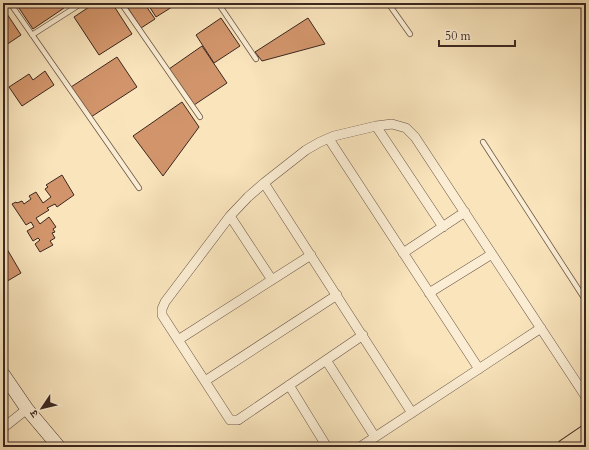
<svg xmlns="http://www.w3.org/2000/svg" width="589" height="450" font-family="Cardo,'Noto Serif Devanagari',serif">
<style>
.building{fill:#d2956b;stroke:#3b2720}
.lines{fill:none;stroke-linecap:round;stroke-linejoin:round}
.lane-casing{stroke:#6a5647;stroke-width:6}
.street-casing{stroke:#6a5647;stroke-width:10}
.secondary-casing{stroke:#3b2720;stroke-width:14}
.primary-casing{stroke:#3b2720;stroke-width:16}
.lane{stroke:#fbedd3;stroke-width:4.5}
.street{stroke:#fbedd3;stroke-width:9}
.secondary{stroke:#fbedd3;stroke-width:13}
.primary{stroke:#f9e4bc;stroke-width:14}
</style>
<rect width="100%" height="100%" fill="#f9e4bc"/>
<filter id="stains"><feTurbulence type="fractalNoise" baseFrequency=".005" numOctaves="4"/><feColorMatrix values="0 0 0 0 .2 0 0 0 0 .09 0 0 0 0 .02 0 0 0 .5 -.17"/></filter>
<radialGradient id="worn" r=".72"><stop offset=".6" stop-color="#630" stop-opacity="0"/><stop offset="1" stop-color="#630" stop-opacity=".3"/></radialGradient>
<path class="building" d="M27 3H60L64 8 33 29 19 8Z
M62 3H71L65 7Z
M95 3H112L132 34 99 55 74 17Z
M135 3H138L139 4 141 3H144L155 19 141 28 128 8Z
M147 3H170L172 7 156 17Z
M224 3H232L226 7Z
M5 11 21 35 3 47V12Z
M221 18 240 46 214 63 196 35Z
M308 18 325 44 262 61 255 52Z
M202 46 227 83 194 105 169 69Z
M117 57 137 87 91 117 71 87Z
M45 71 54 85 22 106 9 87 29 74 33 80Z
M182 102 199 127 163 176 133 136Z
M62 175 74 195 57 207 55 204 47 208 49 210 36 218 40 224 49 217 56 227 53 229 55 232 52 233 55 238 50 241 53 245 40 252 35 244 40 240 38 238 33 241 27 231 34 227 31 222 26 225 12 204 16 202 17 203 22 201 24 204 31 199 29 196 36 192 43 203 51 197 45 189 48 187 46 185Z
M7 249 21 273 4 283 3 281V251Z"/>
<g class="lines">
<defs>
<path id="lane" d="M10 3 139 188
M121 3 200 117
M218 3 256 59
M388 3 410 34
M32 35 82 3
M483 142 586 301"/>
<path id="street" d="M376 126 443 227
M329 139 479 369
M264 183 412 413
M230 216 272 280
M403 253 465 212
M429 293 492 254
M363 335 238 420H230L162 315V309L165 302 230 216 248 197 264 183 306 150 320 142 334 136 376 126 392 124 406 128 415 137 586 397
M178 340 311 255
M326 360 375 437
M205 381 337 295
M289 385 327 447
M3 428 27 409
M360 447 541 328"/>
<path id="secondary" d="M3 374 27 409 59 447"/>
<path id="primary" d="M564 447 586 432"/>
</defs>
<use href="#lane" class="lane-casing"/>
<use href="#street" class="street-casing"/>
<use href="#secondary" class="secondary-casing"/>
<use href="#primary" class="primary-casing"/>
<use href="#lane" class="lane"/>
<use href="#street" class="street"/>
<use href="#secondary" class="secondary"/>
<use href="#primary" class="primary"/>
</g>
<rect width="589" height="450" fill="none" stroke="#f9e4bc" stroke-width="16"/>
<rect x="4" y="4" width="581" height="442" fill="none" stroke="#3b2720" stroke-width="2"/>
<rect x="8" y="8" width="573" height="434" fill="none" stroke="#3b2720"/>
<g transform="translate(42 408) rotate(235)" stroke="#fbedd3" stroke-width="3" paint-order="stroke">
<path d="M0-3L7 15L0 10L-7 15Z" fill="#3b2720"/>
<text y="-6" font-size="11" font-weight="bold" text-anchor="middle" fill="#3b2720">उ</text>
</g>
<path d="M439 40v6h76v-6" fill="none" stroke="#3b2720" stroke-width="2"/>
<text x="445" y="40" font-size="12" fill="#3b2720" stroke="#fbedd3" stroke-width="3" paint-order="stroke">50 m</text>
<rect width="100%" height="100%" filter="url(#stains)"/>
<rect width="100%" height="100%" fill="url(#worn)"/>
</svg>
